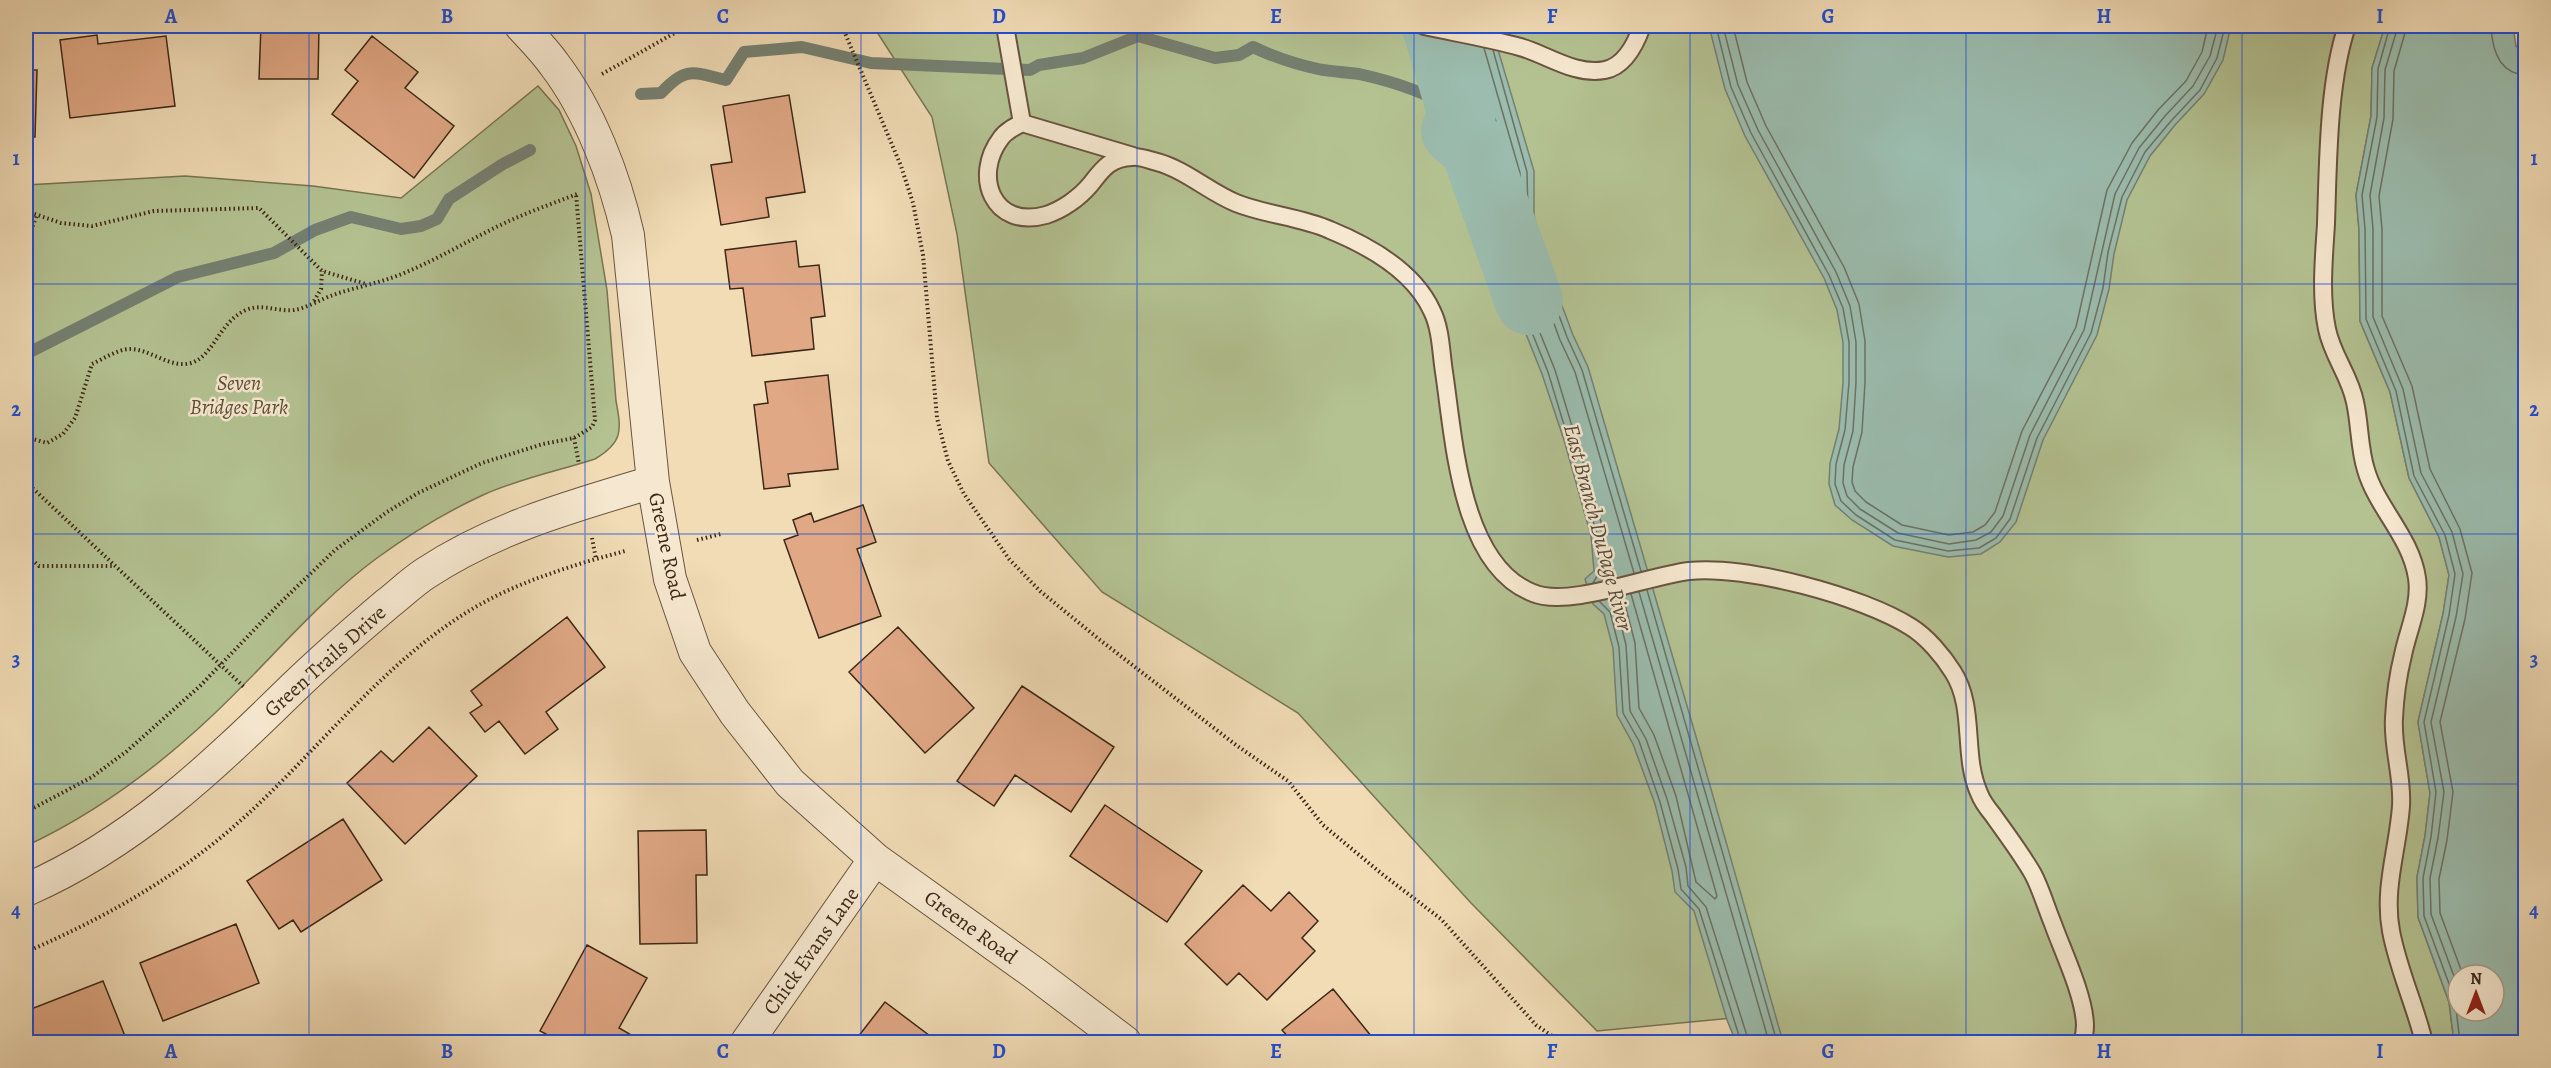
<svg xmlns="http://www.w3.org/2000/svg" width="2551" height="1068" font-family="Alegreya,serif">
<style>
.green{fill:#b4c292;stroke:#787454;stroke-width:1.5}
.water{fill:#9bbcae;stroke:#758072;stroke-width:1.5;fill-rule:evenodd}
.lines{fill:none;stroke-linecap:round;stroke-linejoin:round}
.shore{stroke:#6c7262;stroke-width:1.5}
.stream{stroke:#758072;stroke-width:12}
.river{stroke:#9bbcae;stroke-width:68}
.building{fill:#e0a885;stroke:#3d2717;stroke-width:1.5}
.lane-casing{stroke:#6a543f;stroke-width:20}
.street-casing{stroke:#6a543f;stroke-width:34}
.path{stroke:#3d2717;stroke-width:4;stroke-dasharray:1.5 3;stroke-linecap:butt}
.lane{stroke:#f6e8d0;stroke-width:16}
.street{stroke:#f6e8d0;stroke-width:32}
.grid{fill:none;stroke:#1d4ed8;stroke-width:1.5;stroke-opacity:0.55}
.labels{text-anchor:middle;stroke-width:5;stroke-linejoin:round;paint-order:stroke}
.park-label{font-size:21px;font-style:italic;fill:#5b4e36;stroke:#f6e8d0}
.street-label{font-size:21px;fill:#3d2717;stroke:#f6e8d0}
.water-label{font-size:22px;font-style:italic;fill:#544c3d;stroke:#f6e8d0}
.neatline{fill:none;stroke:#1d4ed8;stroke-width:2}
.grid-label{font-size:20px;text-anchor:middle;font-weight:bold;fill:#1d4ed8}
</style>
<rect width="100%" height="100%" fill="#f1dcb6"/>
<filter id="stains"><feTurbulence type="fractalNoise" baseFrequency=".00333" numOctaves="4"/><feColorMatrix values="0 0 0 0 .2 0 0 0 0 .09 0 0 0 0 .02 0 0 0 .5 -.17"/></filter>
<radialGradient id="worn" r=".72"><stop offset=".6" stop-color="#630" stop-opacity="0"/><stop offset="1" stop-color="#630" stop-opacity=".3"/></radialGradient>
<path class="green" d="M873 26H2385L2372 68 2371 116 2356 195 2359 230 2360 321 2390 392 2409 478 2439 537 2449 575 2443 614 2418 722 2430 793 2425 836 2417 877 2418 917 2449 1002 2454 1042H1783L1774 1014 1597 1031 1471 903 1298 713 1102 592 989 463 957 234 932 117Z
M538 86 559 110 576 146 591 194 607 290 616 401C622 432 622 443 595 459 558 471 518 479 483 495 446 512 410 534 377 558 316 603 269 662 214 714 157 768 97 813 26 846V185L185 176 313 186 401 198Z"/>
<path class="water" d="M1433 26H1491L1534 171V215L1540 247 1573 335 1588 367 1697 740 1783 1042H1736L1727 1020 1694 911 1675 892 1672 871 1655 804 1633 744 1617 715 1613 648 1604 614 1593 604 1585 579 1594 571 1591 536 1564 440 1542 374 1506 284 1498 216 1474 147 1455 131 1462 114 1440 62Z
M1709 26H2231L2223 60 2204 94 2175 125 2150 156 2127 200 2114 254 2109 289 2097 335 2043 440 2016 522 2000 542 1981 554 1948 557 1893 546 1852 520 1835 505 1829 484 1830 463 1839 429 1843 383V342L1837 310 1824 278 1745 136 1725 89Z
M2385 26H2513L2516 46 2525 54V1042H2454L2449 1002 2418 917 2417 877 2425 836 2430 793 2418 722 2443 614 2449 575 2439 537 2409 478 2390 392 2360 321 2359 230 2356 195 2371 116 2372 68ZM2458 975H2494V1011H2458Z"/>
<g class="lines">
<path class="shore" d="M1716 26 1731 87 1751 133 1829 275 1843 308 1849 342V382L1845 430 1836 464 1835 484 1841 501 1856 515 1895 540 1948 551 1979 548 1996 538 2010 519 2037 438 2091 333 2103 288 2108 252 2122 197 2145 152 2171 121 2200 90 2217 58 2225 26
M1723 26 1738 85 1758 130 1836 272 1850 306 1856 342V382L1853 431 1844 465 1843 483 1847 496 1860 509 1898 533 1949 544 1976 540 1991 532 2003 516 2030 435 2084 330 2115 194 2139 148 2165 116 2193 86 2210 56 2218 26
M1733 26 1747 82 1766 126 1844 267 1859 304 1865 341V383L1862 432 1853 467 1852 482 1855 491 1866 502 1902 525 1949 535 1973 532 1985 525 1995 512 2022 431 2076 327 2107 190 2132 143 2158 110 2186 81 2202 52 2208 26
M2390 26 2378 69 2377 117 2362 195 2365 229 2366 319 2396 391 2414 476 2445 535 2455 574 2449 615 2424 722 2436 792 2431 837 2423 878 2424 916 2455 1000 2460 1042
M2398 26 2385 70 2384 118 2370 195 2373 229V317L2403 389 2421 473 2452 532 2463 574 2456 617 2431 722 2444 792 2438 838 2430 878 2431 914 2458 987
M2407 26 2394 71 2393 119 2379 196 2382 229V316L2412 386 2430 469 2460 529 2472 573 2465 619 2440 722 2453 792 2447 840 2439 879 2440 913 2463 975
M2491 26C2492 48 2498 74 2526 75
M1442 40 1446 60 1468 112 1463 129 1479 145 1504 214 1512 283 1548 372 1597 534 1600 571 1593 583
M1450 41 1453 58 1475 110 1472 127 1486 142 1511 212 1519 281 1555 370 1604 532 1607 570 1603 581
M1459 43C1464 71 1488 97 1483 125L1492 135 1498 148 1501 150 1503 146 1474 46
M1484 48 1520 173V216L1527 250 1560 340 1575 372 1634 573
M1493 50 1527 172 1528 215 1534 248 1567 337 1582 370 1641 571
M1647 590 1777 1042
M1639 592 1769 1042
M1619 597 1626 608 1635 643 1639 708 1654 735 1676 796 1696 882 1715 899 1717 896 1631 594
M1608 600 1617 609 1626 645 1630 711 1646 739 1667 799 1686 867 1688 886 1706 907 1749 1042
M1599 601 1610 612 1619 647 1623 713 1639 741 1660 802 1678 869 1681 889 1699 909 1741 1042"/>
<path class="stream" d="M641 94 661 93C686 66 693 72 726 80L744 52 802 47 871 63 1030 70 1039 65 1083 58 1138 36 1215 58 1239 55 1253 47C1274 57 1295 64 1318 69 1332 72 1346 72 1359 74 1396 82 1431 94 1462 114L1455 131
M26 354 178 277 274 253 315 230 351 217 401 229 421 226 437 219 449 199 503 164 530 150"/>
<path class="river" d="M1436 26 1462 114 1455 131 1474 147 1529 301"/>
</g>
<path class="building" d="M261 26H319L318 79H259Z
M97 35 98 44 166 36 175 106 70 118 60 40Z
M372 36 418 72 405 88 454 126 414 178 332 114 358 81 345 70Z
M26 70H37L35 137H26Z
M789 95 805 192 766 198 769 217 721 225 711 165 732 162 723 106Z
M796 241 799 267 819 265 825 316 811 318 814 349 752 356 743 288 730 289 725 250Z
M828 375 838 469 788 474 790 486 764 489 754 405 768 403 765 382Z
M863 505 876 542 857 549 881 616 819 638 784 540 798 535 793 520 811 513 814 522Z
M567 617 605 667 546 712 558 729 525 754 499 721 485 732 470 713 482 705 471 691Z
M898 627 974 708 925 753 849 672Z
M1022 686 1114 747 1071 812 1015 775 994 806 957 781Z
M429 727 477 776 405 844 347 783 381 751 393 762Z
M1105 805 1202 871 1167 922 1070 856Z
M343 819 382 880 301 932 293 920 279 929 247 881Z
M706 830 707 875H696L697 943 640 944 638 831Z
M1243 885 1271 911 1289 892 1318 921 1302 938 1315 951 1267 1000 1239 973 1227 985 1185 944Z
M236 924 259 983 163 1021 140 963Z
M587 945 647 978 619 1028 633 1036 629 1042H561L540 1031Z
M103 981 125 1036 110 1042H26V1011Z
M1333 989 1376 1042H1293L1282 1030Z
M885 1002 938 1042H854Z"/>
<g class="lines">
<defs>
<path id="lane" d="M1005 26 1022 123C1014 127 1006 131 1001 138 972 176 993 230 1046 215 1062 210 1079 198 1090 185 1102 170 1109 158 1132 157 1140 156 1149 160 1157 162 1186 170 1209 192 1236 203 1266 215 1301 217 1330 230 1369 246 1414 271 1432 311 1441 329 1441 353 1444 372 1454 438 1460 565 1533 593 1569 608 1647 576 1689 571 1746 565 1862 596 1911 627 1927 637 1943 656 1953 672 1976 708 1962 755 1979 793 1982 801 1988 809 1993 815 2007 835 2021 853 2033 874 2041 889 2046 907 2053 924 2063 952 2084 995 2085 1025 2085 1031 2084 1037 2082 1042
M1424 26C1456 33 1488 38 1520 47 1546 54 1575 76 1605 70 1625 66 1636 43 1642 26
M2347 26C2328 82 2328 163 2326 224 2324 257 2320 295 2327 329 2332 355 2350 376 2355 402 2360 424 2359 448 2366 470 2377 508 2411 537 2417 578 2421 604 2408 630 2403 655 2398 675 2395 697 2394 718 2392 748 2403 776 2401 806 2398 849 2383 888 2391 931 2398 969 2415 1005 2424 1042
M1022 123 1133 156"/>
<path id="street" d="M521 26C532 38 544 50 554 64 590 111 615 178 628 235L653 482 670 579 695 652 735 713 790 783 875 859 1034 973 1125 1042
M26 890C133 843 210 769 292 689 323 659 354 632 387 604 400 594 412 582 426 573 496 527 573 506 653 482
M747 1042 875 859"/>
</defs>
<use href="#lane" class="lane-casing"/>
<use href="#street" class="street-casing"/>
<path class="path" d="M842 26 901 166 913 203 923 255 937 418 948 461 964 494 1009 559 1040 591 1100 640 1236 745 1288 781 1323 825 1382 874 1441 919 1536 1025 1561 1042
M602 74 687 26
M26 211 61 223 92 226 154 211 259 208 322 271 366 284
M26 243 37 215
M314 301 321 289 322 271
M26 437 47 443 63 434 75 418 92 364C103 359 118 349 130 349 150 349 171 369 191 363 214 356 219 322 246 310 263 303 277 312 294 310 307 308 321 299 333 295 353 288 374 284 394 277 434 262 470 239 509 221 531 211 554 203 577 194
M574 438 579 464
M26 482 244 687
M27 485V555L39 566H114
M592 538 596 559 625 551
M697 540 721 534
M26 568 33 561
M26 812 92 777 127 751 200 686 280 603 335 550 387 512 418 493 482 463 543 444 574 438 592 427 595 420 576 194
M26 952C107 917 183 874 249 813 329 739 398 644 498 595 529 580 562 569 596 559"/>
<use href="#lane" class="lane"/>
<use href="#street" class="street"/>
</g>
<path class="grid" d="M309 26V1042M585 26V1042M861 26V1042M1137 26V1042M1414 26V1042M1690 26V1042M1966 26V1042M2242 26V1042M26 284H2526M26 534H2526M26 784H2526"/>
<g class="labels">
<g class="park-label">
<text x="239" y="390">Seven<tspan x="239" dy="24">Bridges Park</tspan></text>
</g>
<g class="street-label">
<text transform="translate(667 546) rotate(78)" y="7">Greene Road</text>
<text transform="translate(325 661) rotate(-42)" y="7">Green Trails Drive</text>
<text transform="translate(971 927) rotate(36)" y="7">Greene Road</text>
<text transform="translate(811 951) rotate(-55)" y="7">Chick Evans Lane</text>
</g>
<g class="water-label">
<text transform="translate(1599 527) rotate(75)" y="8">East Branch DuPage River</text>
</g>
</g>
<rect width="2551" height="1068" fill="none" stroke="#f1dcb6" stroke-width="66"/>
<g transform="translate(2476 993)"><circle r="28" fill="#f6e8d0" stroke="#ac9b86" stroke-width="1.5"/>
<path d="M0-4.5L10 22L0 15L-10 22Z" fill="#8f2418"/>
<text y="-9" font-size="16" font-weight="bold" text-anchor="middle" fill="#3d2717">N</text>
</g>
<rect x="33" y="33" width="2485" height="1002" class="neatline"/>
<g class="grid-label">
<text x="171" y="23">A</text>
<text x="447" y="23">B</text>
<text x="723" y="23">C</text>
<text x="999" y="23">D</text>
<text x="1276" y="23">E</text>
<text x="1552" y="23">F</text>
<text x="1828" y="23">G</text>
<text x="2104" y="23">H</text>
<text x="2380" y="23">I</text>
<text x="16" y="165">1</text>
<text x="2534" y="165">1</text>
<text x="16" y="416">2</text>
<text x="2534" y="416">2</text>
<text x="16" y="666">3</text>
<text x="2534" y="666">3</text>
<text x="16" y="917">4</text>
<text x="2534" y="917">4</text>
<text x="171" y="1058">A</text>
<text x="447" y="1058">B</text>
<text x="723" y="1058">C</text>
<text x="999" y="1058">D</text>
<text x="1276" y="1058">E</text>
<text x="1552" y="1058">F</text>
<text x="1828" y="1058">G</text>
<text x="2104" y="1058">H</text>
<text x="2380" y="1058">I</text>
</g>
<rect width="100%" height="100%" filter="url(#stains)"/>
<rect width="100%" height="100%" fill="url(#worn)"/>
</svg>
